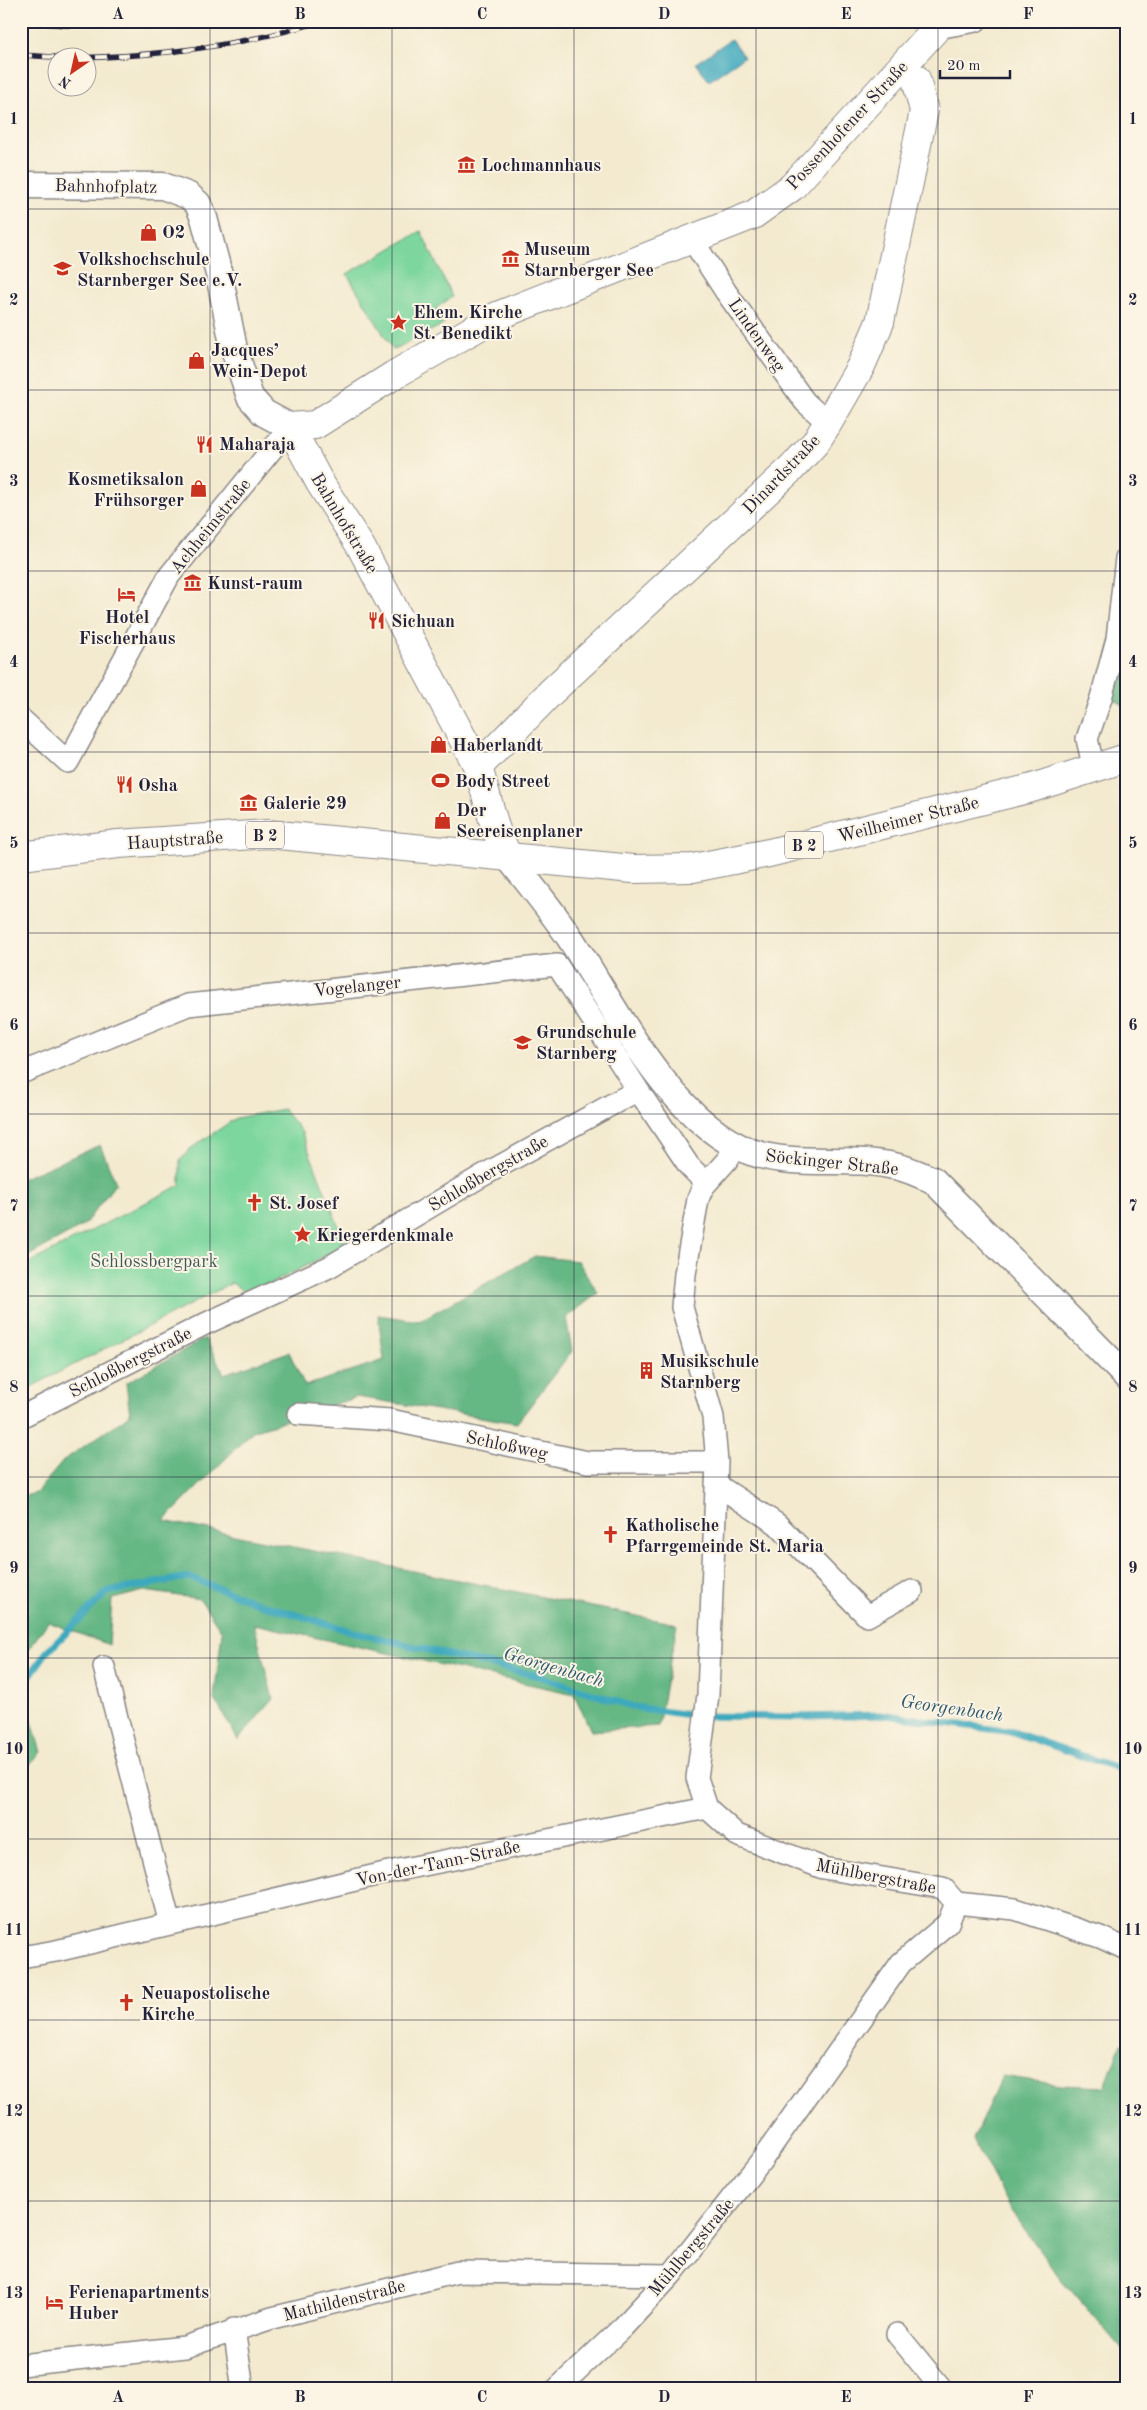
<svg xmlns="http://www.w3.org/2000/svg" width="1147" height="2410" font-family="'Old Standard TT',serif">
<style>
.green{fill:#7cd69d;stroke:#4f7c6c}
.forest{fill:#65b784;stroke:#446c60}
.water{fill:#3ea9be;stroke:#30667c}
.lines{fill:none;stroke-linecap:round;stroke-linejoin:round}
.stream{stroke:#3ea9be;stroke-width:7}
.minor-casing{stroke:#8a8685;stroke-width:24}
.tertiary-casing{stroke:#8a8685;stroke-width:29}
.secondary-casing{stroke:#8a8685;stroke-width:30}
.primary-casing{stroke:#8a8685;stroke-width:30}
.minor{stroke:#fff;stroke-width:21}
.tertiary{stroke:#fff;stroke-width:26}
.secondary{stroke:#fff;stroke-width:28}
.primary{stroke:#fff;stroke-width:28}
.rail-casing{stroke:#22223b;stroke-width:5.5}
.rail{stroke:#fcf5e5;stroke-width:4;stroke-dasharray:11;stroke-linecap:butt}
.grid{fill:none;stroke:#22223b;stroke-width:1;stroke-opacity:0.55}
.labels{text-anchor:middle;stroke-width:4;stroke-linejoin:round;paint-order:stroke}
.shield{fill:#fcf5e5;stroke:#63616e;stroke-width:1}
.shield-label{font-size:16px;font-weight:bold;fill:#22223b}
.street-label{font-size:18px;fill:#22223b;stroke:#fcf5e5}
.poi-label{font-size:18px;font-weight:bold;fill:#22223b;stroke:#fcf5e5;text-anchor:start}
.park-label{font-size:18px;fill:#3d5858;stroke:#fcf5e5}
.water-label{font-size:19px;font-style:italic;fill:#2d586f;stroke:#fcf5e5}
.neatline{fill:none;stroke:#22223b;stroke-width:2}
.grid-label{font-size:16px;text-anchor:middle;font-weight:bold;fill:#22223b}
</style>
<rect width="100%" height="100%" fill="#fcf5e5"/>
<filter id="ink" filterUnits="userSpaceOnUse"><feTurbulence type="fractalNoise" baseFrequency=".02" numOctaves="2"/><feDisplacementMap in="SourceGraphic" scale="10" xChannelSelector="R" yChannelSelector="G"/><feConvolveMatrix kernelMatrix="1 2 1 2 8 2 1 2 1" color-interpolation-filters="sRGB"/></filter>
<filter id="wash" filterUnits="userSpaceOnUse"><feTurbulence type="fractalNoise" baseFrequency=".0096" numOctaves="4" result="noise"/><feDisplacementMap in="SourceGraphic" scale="20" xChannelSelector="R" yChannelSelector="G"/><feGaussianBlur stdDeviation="1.12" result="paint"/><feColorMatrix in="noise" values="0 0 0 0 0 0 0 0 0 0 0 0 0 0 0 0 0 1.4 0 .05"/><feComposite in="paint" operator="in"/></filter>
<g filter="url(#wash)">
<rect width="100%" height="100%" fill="#f3eacf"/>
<path class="green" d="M421 231 452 297 436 308 444 324 393 350 347 274Z
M283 1109 301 1131 346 1245 249 1295 232 1283 21 1392V1267L180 1185V1161L190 1149 236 1118Z"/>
<path class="forest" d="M1126 605V707L1114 699Z
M100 1145 116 1183 84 1225 21 1260V1179Z
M535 1256 578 1261 598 1293 566 1318 572 1351 517 1423 357 1397 253 1431 164 1521 677 1624 658 1726 591 1731 574 1694 254 1624 273 1699 238 1740 214 1698 222 1632 200 1599 144 1591 112 1599 109 1645 48 1622 21 1660V1497L36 1493 64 1460 130 1415 126 1383 205 1338 224 1374 289 1352 305 1386 384 1360 378 1315 419 1321Z
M21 1685 41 1752 21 1775Z
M1121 2043 1126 2044V2354L1060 2278 1010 2209 973 2139 1002 2076 1061 2085 1105 2087Z"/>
<path class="water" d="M731 39 744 57 709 81 696 63Z"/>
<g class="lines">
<path class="stream" d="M21 1688 46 1653 107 1592 188 1577 263 1605 361 1634 538 1676 634 1707 696 1716 802 1717 886 1715 1013 1732 1126 1771"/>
</g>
</g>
<g filter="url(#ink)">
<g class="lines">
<defs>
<path id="minor" d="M937 28 976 21
M693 241 726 292 805 402 828 423
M21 719 68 762 169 576 290 427
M1094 769 1087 739 1101 698 1117 639 1126 558
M21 1073 188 1005 557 965 638 1090
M298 1414 390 1420 588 1462H717
M21 1417 205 1324 329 1267 480 1177 638 1090 689 1166 706 1183
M717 1485 777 1524 867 1616 912 1591
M104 1667 170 1924
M956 1903 1015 1909 1100 1937 1126 1949
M21 1957 56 1951 389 1872 707 1808
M234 2329 243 2389
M897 2334 942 2389
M21 2365 185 2347 272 2318 458 2272 671 2275
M557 2389 623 2327 671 2275 761 2161 901 1963 948 1923 956 1903 943 1888 823 1868 737 1835 707 1808 697 1778 708 1695 717 1462 713 1417 682 1307 685 1274 698 1199 703 1187 728 1159 736 1145"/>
<path id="tertiary" d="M21 185 163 186 189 196 198 204 204 218 219 274 234 349 250 397 264 413 290 427
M508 857C530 884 551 910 570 938 615 1007 671 1123 751 1152 797 1168 846 1155 894 1166 907 1168 920 1175 933 1180L1126 1376"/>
<path id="secondary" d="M478 767 551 692 792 468 815 443 828 423 861 366 880 322 924 111 916 79 902 66
M508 857 496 830 478 767 361 547 320 483 290 427 315 425 394 375 497 316 753 215 792 187 943 21"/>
<path id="primary" d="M21 856 118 844 268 834 633 869 693 868 769 853 1032 788 1126 758"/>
</defs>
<use href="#minor" class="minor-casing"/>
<use href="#tertiary" class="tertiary-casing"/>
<use href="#secondary" class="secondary-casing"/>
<use href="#primary" class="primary-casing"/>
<use href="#minor" class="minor"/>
<use href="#tertiary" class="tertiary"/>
<use href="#secondary" class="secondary"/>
<use href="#primary" class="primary"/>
<defs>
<path id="rail" d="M21 21 66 25 174 21
M21 55 68 58
M74 58C158 56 242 46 322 21"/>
</defs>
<use href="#rail" class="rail-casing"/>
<use href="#rail" class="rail"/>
</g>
</g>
<path class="grid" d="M210 21V2389M392 21V2389M574 21V2389M756 21V2389M938 21V2389M21 209H1126M21 390H1126M21 571H1126M21 752H1126M21 933H1126M21 1114H1126M21 1296H1126M21 1477H1126M21 1658H1126M21 1839H1126M21 2020H1126M21 2201H1126"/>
<defs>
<symbol id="museum-bare" viewBox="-9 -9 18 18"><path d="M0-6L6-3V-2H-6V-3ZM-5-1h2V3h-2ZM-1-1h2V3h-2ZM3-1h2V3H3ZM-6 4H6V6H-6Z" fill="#c8321e" stroke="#fcf5e5" stroke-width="2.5" paint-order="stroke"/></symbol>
<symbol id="shop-bare" viewBox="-9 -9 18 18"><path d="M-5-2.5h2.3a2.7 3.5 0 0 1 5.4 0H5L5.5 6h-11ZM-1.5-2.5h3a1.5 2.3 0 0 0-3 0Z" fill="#c8321e" stroke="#fcf5e5" stroke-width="2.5" paint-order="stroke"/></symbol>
<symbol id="university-bare" viewBox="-9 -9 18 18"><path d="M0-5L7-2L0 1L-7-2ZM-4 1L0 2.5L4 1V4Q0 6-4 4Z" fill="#c8321e" stroke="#fcf5e5" stroke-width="2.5" paint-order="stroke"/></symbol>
<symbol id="sight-bare" viewBox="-9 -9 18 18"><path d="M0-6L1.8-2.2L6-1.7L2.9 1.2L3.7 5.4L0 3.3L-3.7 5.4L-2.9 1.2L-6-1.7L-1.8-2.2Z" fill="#c8321e" stroke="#fcf5e5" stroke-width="2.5" paint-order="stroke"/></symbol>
<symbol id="restaurant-bare" viewBox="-9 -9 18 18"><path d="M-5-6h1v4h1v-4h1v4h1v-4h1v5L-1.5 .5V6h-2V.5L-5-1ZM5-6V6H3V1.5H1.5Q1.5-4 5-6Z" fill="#c8321e" stroke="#fcf5e5" stroke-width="2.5" paint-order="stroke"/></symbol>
<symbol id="hotel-bare" viewBox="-9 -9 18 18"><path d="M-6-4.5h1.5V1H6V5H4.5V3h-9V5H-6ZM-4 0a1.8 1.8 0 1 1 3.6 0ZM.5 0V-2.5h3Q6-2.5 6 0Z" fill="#c8321e" stroke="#fcf5e5" stroke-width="2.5" paint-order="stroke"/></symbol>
<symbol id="stadium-bare" viewBox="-9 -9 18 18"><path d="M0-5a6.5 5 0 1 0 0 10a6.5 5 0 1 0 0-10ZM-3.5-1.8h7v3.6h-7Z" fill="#c8321e" stroke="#fcf5e5" stroke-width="2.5" paint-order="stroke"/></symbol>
<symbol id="school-bare" viewBox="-9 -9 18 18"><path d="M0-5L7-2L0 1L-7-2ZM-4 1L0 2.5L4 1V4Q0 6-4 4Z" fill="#c8321e" stroke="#fcf5e5" stroke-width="2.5" paint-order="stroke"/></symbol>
<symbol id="church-bare" viewBox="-9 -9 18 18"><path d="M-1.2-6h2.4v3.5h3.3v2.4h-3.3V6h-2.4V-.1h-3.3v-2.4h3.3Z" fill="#c8321e" stroke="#fcf5e5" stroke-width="2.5" paint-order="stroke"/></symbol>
<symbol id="building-bare" viewBox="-9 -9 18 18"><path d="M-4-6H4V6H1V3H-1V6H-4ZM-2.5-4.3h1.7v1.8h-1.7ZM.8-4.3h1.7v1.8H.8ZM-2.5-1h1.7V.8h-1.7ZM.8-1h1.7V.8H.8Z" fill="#c8321e" stroke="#fcf5e5" stroke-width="2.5" paint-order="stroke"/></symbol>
</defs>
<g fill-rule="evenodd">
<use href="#museum-bare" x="454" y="152" width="25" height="25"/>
<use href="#shop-bare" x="136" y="220" width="25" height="25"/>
<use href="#museum-bare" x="498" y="246" width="25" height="25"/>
<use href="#university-bare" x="50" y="256" width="25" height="25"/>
<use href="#sight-bare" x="386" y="310" width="25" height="25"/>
<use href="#shop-bare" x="184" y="348" width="25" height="25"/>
<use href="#restaurant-bare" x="192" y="432" width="25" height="25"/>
<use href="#shop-bare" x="186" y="476" width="25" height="25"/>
<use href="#museum-bare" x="180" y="570" width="25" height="25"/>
<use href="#hotel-bare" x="114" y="582" width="25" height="25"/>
<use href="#restaurant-bare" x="364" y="608" width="25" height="25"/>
<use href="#shop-bare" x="426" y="732" width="25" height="25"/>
<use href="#stadium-bare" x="428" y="768" width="25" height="25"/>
<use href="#restaurant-bare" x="112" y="772" width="25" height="25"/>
<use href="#museum-bare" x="236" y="790" width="25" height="25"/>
<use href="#shop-bare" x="430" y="808" width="25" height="25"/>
<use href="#school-bare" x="510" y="1030" width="25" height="25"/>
<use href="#church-bare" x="242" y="1190" width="25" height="25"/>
<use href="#sight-bare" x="290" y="1222" width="25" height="25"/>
<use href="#building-bare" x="634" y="1358" width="25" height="25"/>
<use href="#church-bare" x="598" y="1522" width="25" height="25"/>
<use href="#church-bare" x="114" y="1990" width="25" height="25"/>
<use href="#hotel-bare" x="42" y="2290" width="25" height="25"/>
</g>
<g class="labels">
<g class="shield">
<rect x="246" y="821.5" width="38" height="27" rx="4"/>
<rect x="785" y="831.5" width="38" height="27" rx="4"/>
</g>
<g class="shield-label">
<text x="265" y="841">B 2</text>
<text x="804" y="851">B 2</text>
</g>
<g class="street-label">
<text transform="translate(847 125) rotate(-47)" y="6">Possenhofener Straße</text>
<text transform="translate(106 186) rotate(1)" y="6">Bahnhofplatz</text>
<text transform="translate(757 335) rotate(55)" y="6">Lindenweg</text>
<text transform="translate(781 474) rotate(-46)" y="6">Dinardstraße</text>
<text transform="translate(345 523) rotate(59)" y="6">Bahnhofstraße</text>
<text transform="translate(210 526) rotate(-51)" y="6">Achheimstraße</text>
<text transform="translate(908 819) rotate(-14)" y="6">Weilheimer Straße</text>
<text transform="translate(175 840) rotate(-4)" y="6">Hauptstraße</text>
<text transform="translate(357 986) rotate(-6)" y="6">Vogelanger</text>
<text transform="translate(832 1162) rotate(6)" y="6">Söckinger Straße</text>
<text transform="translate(488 1173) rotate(-30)" y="6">Schloßbergstraße</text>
<text transform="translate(130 1362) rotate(-27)" y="6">Schloßbergstraße</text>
<text transform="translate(507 1445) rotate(12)" y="6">Schloßweg</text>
<text transform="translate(438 1863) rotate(-12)" y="6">Von-der-Tann-Straße</text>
<text transform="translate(876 1876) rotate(11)" y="6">Mühlbergstraße</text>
<text transform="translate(691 2247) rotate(-50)" y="6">Mühlbergstraße</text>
<text transform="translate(344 2300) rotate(-14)" y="6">Mathildenstraße</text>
</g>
<g class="poi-label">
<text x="481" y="171">Lochmannhaus</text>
<text x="162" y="238">O2</text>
<text x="524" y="255">Museum<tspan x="524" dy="21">Starnberger See</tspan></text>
<text x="77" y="265">Volkshochschule<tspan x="77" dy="21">Starnberger See e.V.</tspan></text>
<text x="413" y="318">Ehem. Kirche<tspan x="413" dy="21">St. Benedikt</tspan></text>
<text x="211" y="356">Jacques’<tspan x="211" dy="21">Wein-Depot</tspan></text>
<text x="219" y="450">Maharaja</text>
<text x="184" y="485" text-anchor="end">Kosmetiksalon<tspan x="184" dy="21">Frühsorger</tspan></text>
<text x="207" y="589">Kunst-raum</text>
<text x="127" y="623" text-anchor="middle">Hotel<tspan x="127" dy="21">Fischerhaus</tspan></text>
<text x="391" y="627">Sichuan</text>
<text x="452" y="751">Haberlandt</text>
<text x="455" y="787">Body Street</text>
<text x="138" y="791">Osha</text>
<text x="263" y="809">Galerie 29</text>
<text x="456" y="816">Der<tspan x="456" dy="21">Seereisenplaner</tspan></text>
<text x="536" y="1038">Grundschule<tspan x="536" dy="21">Starnberg</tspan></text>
<text x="269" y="1209">St. Josef</text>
<text x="316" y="1241">Kriegerdenkmale</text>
<text x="660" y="1367">Musikschule<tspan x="660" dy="21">Starnberg</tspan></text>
<text x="625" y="1531">Katholische<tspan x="625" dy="21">Pfarrgemeinde St. Maria</tspan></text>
<text x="141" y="1999">Neuapostolische<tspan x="141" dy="21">Kirche</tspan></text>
<text x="68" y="2298">Ferienapartments<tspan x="68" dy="21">Huber</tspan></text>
</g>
<g class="park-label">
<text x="154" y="1267">Schlossbergpark</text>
</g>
<g class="water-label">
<text transform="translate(554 1666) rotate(16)" y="7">Georgenbach</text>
<text transform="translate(952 1707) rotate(8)" y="7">Georgenbach</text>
</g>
</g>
<rect width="1147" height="2410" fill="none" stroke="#fcf5e5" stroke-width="55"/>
<g transform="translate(72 72) rotate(214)"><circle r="24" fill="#fcf5e5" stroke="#a5a1a1"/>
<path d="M0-4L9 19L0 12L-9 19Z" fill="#c8321e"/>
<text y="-8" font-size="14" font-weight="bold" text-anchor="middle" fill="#22223b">N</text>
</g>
<path d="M940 70v8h70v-8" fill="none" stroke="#22223b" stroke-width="2.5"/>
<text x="947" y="70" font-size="15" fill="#22223b" stroke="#fcf5e5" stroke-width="4" paint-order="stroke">20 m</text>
<rect x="28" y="28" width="1092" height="2354" class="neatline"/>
<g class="grid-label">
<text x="118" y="19">A</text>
<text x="300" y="19">B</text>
<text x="482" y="19">C</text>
<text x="664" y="19">D</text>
<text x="846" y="19">E</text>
<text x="1028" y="19">F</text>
<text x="14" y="124">1</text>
<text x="1133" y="124">1</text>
<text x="14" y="305">2</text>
<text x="1133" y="305">2</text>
<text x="14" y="486">3</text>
<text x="1133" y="486">3</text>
<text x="14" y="667">4</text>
<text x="1133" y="667">4</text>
<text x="14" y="848">5</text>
<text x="1133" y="848">5</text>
<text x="14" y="1030">6</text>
<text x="1133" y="1030">6</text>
<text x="14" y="1211">7</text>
<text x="1133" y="1211">7</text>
<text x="14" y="1392">8</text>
<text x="1133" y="1392">8</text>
<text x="14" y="1573">9</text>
<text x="1133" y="1573">9</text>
<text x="14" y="1754">10</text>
<text x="1133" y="1754">10</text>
<text x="14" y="1935">11</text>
<text x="1133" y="1935">11</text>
<text x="14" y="2116">12</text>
<text x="1133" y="2116">12</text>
<text x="14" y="2298">13</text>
<text x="1133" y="2298">13</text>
<text x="118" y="2402">A</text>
<text x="300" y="2402">B</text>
<text x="482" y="2402">C</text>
<text x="664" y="2402">D</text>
<text x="846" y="2402">E</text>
<text x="1028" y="2402">F</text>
</g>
</svg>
